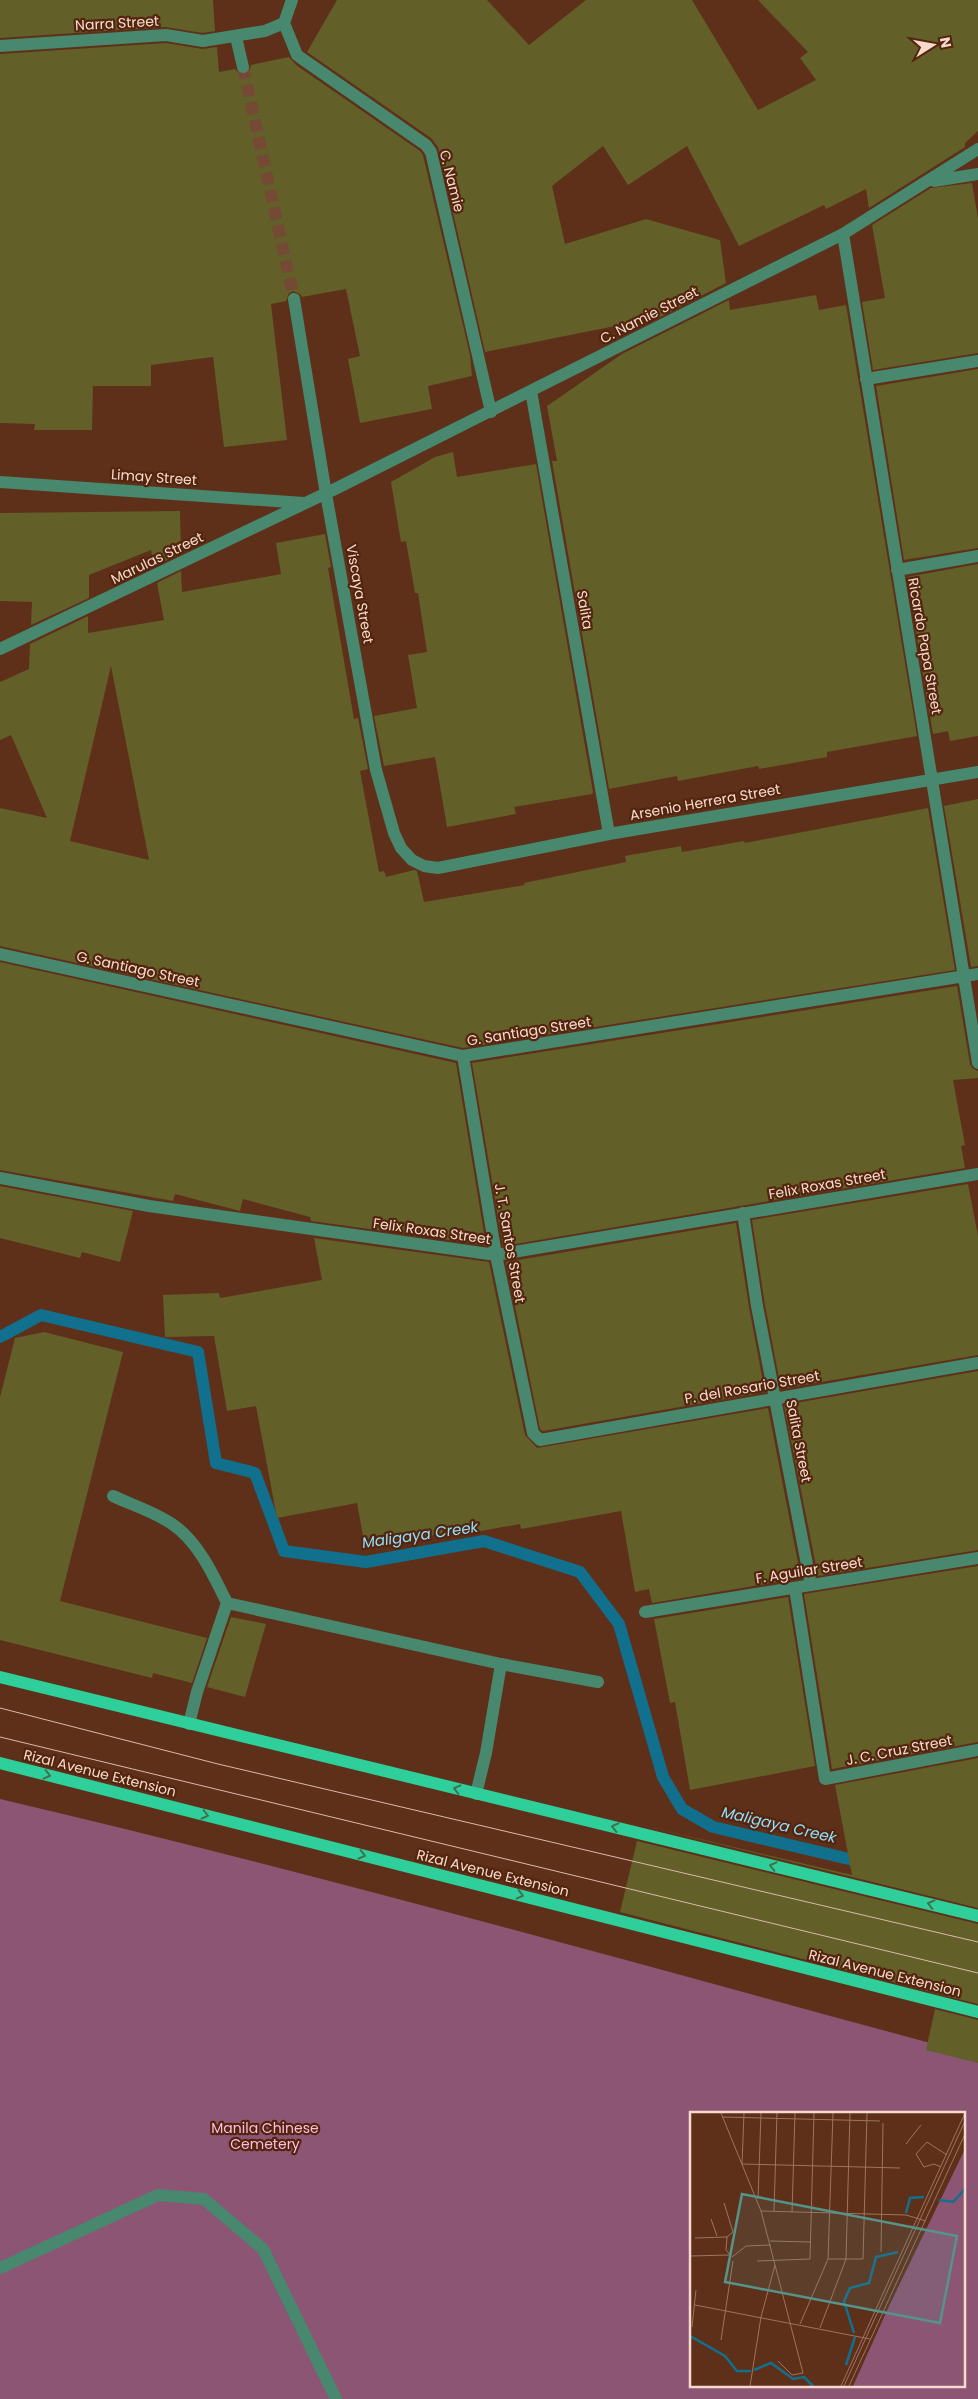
<svg xmlns="http://www.w3.org/2000/svg" width="978" height="2399" font-family="Poppins,sans-serif">
<style>
.green{fill:#8c5574;fill-rule:evenodd}
.lines{fill:none;stroke-linecap:round;stroke-linejoin:round}
.stream{stroke:#10708e;stroke-width:12}
.building{fill:#625f28;fill-rule:evenodd}
.minor-tunnel{stroke:#754a34;stroke-width:12;stroke-dasharray:12 6;stroke-linecap:butt}
.minor{stroke:#47886e;stroke-width:12}
.major{stroke:#2ecf9b;stroke-width:12}
.tram{stroke:#dab9aa;stroke-width:1}
.oneway{stroke:#42714d}
.labels{text-anchor:middle;stroke-width:4.5;stroke-linejoin:round;paint-order:stroke}
.street-label{font-size:14px;fill:#f8dacd;stroke:#53250e}
.park-label{font-size:14px;fill:#ffbde1;stroke:#53250e}
.water-label{font-size:15px;font-style:italic;fill:#91dffe;stroke:#53250e}
.inset-river{fill:none;stroke:#10708e;stroke-width:2.5}
.inset-road{fill:none;stroke:#9c7461;stroke-width:1}
.view{fill:#55948a;fill-opacity:0.15;stroke:#55948a;stroke-width:2.5}
.inset-edge{fill:none;stroke:#f8dacd;stroke-width:2.5}
</style>
<rect width="100%" height="100%" fill="#5e3019"/>
<path class="green" d="M0 1799C328 1876 653 1968 978 2056V2399H0ZM692 2113H964V2385H692Z"/>
<g class="lines">
<path class="stream" d="M0 1337 41 1315 198 1352 216 1463 255 1473 284 1551 366 1562 484 1541 580 1572 619 1624 663 1777 682 1809 713 1827 866 1863"/>
</g>
<path class="building" d="M0 0H213L215 31 203 33 165 27 0 38Z
M337 0H487L529 45 586 0H692L758 110 816 80 800 58 808 52 758 0H978V131L965 143V147L869 208 866 189 826 209 824 205 739 246 687 146 628 185 603 146 552 186 565 244 646 219 720 240 726 283 660 317 485 352 438 147 431 138 307 52Z
M166 43 202 49 217 47 219 72 235 69 241 75 249 73 251 65 289 57 296 65 420 151 423 155 470 355 472 376 428 386 432 409 360 423 348 359 360 356 346 289 302 297 300 294 293 291 289 293 286 301 271 304 287 440 224 447 213 357 151 365V386H93L92 430H34L35 424 0 423V54Z
M972 183 978 218V353L873 370 862 302 885 298 872 225 931 188Z
M816 295 819 310 846 305 917 736 827 752V757L759 769 758 766 678 781 677 776 609 789 552 461H557L547 406 622 354 729 300 730 310Z
M978 369V548L904 560 876 386Z
M453 452 457 477 536 464 593 792 592 794 514 807 516 814 447 827 435 757 384 766 374 716 417 708 408 655 427 652 418 593H415L406 541 401 542 391 482 435 457Z
M180 511 181 553 154 566 151 550 89 575V598L31 625 32 602 0 601V513Z
M325 534 331 567 328 568 354 719 358 718 368 769 360 771 379 872 384 871 386 877 414 870 417 871 424 902 525 885 524 883 626 862 625 856 681 846 682 852 744 841 745 843 928 808 955 970 463 1048 0 946V808L47 818 11 735 0 740V682L29 669 30 644 88 616V633L164 620 157 583 181 571 182 592 281 574 276 543ZM111 666 149 860 70 841Z
M978 564V736L950 741 948 731 933 734 907 577Z
M978 799V966L971 967 944 806Z
M0 962 456 1063 486 1245 311 1221 310 1217 243 1199 240 1211 175 1194 173 1201 0 1170Z
M957 986 970 1064 972 1068 978 1071V1078L953 1080 965 1145 961 1146 965 1168 503 1246 472 1063Z
M968 1184 978 1236V1355L781 1389 765 1305 752 1220Z
M0 1186 133 1211 120 1262 82 1252 80 1258 0 1238Z
M736 1223 749 1307 765 1392 543 1431 540 1429 506 1262Z
M314 1238 489 1262 525 1435 537 1448 768 1408 801 1578 652 1603 649 1589 635 1592 621 1511 521 1529 520 1524 464 1534 463 1530 365 1547 357 1503 277 1518 256 1406 227 1411 214 1336 165 1337 163 1295 219 1293 220 1298 322 1280Z
M44 1332 123 1352 60 1601 207 1638 192 1683 153 1673 152 1678 0 1640V1397L15 1338Z
M978 1371V1550L818 1576 784 1405Z
M978 1566V1742L832 1769 804 1594Z
M788 1597 815 1766 690 1790 675 1702 670 1703 654 1619Z
M231 1617 266 1624 245 1697 207 1687Z
M978 1758V1908L641 1825 852 1875 835 1785Z
M637 1841 978 1924V2004L620 1912Z
M935 2009 978 2020V2063L926 2050Z"/>
<g class="lines">
<path class="minor-tunnel" d="M243 67 294 299"/>
<path class="minor" d="M284 23 297 55 301 58 426 145 431 152 491 412
M236 37 243 67
M0 46 166 35 203 41 265 31 284 23 292 0
M934 181 978 174
M843 234 978 1063
M294 299 326 494 376 770 394 833 401 848 412 860 424 866 438 868 609 834 978 772
M866 379 978 361
M531 391 609 834
M0 482 304 503
M897 570 978 556
M0 649 337 488 843 234 978 149
M0 954 463 1056 978 974
M463 1056 496 1255 533 1433 540 1440 978 1363
M0 1178 149 1206 496 1255 978 1174
M743 1213 757 1306 811 1585
M113 1496C132 1505 155 1512 172 1524 198 1541 214 1576 227 1603
M795 1588 825 1779 978 1750
M645 1612 978 1558
M501 1664 598 1682
M189 1724 197 1692 227 1603 501 1664 486 1753 476 1794
M0 2268 158 2195 204 2199 263 2249 336 2399"/>
<path class="major" d="M0 1677 978 1916
M0 1763 978 2012"/>
<path class="tram" d="M0 1708 218 1764 978 1942
M0 1737 978 1973"/>
</g>
<defs><path id="oneway-chevron" d="M-2-3.5L2.5 0L-2 3.5" fill="none" stroke-width="1.6" stroke-linecap="round" stroke-linejoin="round" transform="scale(1.25)"/></defs>
<g class="oneway">
<use href="#oneway-chevron" transform="translate(47 1775) rotate(14)"/>
<use href="#oneway-chevron" transform="translate(457 1789) rotate(-166)"/>
<use href="#oneway-chevron" transform="translate(205 1815) rotate(14)"/>
<use href="#oneway-chevron" transform="translate(615 1827) rotate(-166)"/>
<use href="#oneway-chevron" transform="translate(362 1855) rotate(14)"/>
<use href="#oneway-chevron" transform="translate(773 1866) rotate(-166)"/>
<use href="#oneway-chevron" transform="translate(520 1895) rotate(14)"/>
<use href="#oneway-chevron" transform="translate(931 1904) rotate(-166)"/>
</g>
<g class="labels">
<g class="street-label">
<text transform="translate(117 23) rotate(-3)" y="5">Narra Street</text>
<text transform="translate(452 181) rotate(76)" y="5">C. Namie</text>
<text transform="translate(649 315) rotate(-27)" y="5">C. Namie Street</text>
<text transform="translate(154 477) rotate(4)" y="5">Limay Street</text>
<text transform="translate(157 558) rotate(-26)" y="5">Marulas Street</text>
<text transform="translate(360 594) rotate(80)" y="5">Viscaya Street</text>
<text transform="translate(585 610) rotate(80)" y="5">Salita</text>
<text transform="translate(925 646) rotate(80)" y="5">Ricardo Papa Street</text>
<text transform="translate(705 802) rotate(-10)" y="5">Arsenio Herrera Street</text>
<text transform="translate(138 969) rotate(12)" y="5">G. Santiago Street</text>
<text transform="translate(529 1031) rotate(-9)" y="5">G. Santiago Street</text>
<text transform="translate(827 1184) rotate(-10)" y="5">Felix Roxas Street</text>
<text transform="translate(432 1231) rotate(8)" y="5">Felix Roxas Street</text>
<text transform="translate(510 1243) rotate(80)" y="5">J. T. Santos Street</text>
<text transform="translate(752 1387) rotate(-10)" y="5">P. del Rosario Street</text>
<text transform="translate(799 1441) rotate(79)" y="5">Salita Street</text>
<text transform="translate(809 1570) rotate(-9)" y="5">F. Aguilar Street</text>
<text transform="translate(899 1750) rotate(-11)" y="5">J. C. Cruz Street</text>
<text transform="translate(100 1773) rotate(14)" y="5">Rizal Avenue Extension</text>
<text transform="translate(493 1873) rotate(14)" y="5">Rizal Avenue Extension</text>
<text transform="translate(885 1973) rotate(14)" y="5">Rizal Avenue Extension</text>
</g>
<g class="park-label">
<text x="265" y="2133">Manila Chinese<tspan x="265" dy="16">Cemetery</tspan></text>
</g>
<g class="water-label">
<text transform="translate(420 1535) rotate(-8)" y="5">Maligaya Creek</text>
<text transform="translate(779 1825) rotate(13)" y="5">Maligaya Creek</text>
</g>
</g>
<g transform="translate(690 2112)">
<rect width="275" height="275" fill="#5e3019"/>
<path d="M275 37V274H163L200 192Z" fill="#8c5574"/>
<path class="inset-river" d="M249 88 263 90 275 77M216 101 220 86 234 85M164 221 154 189 160 176 179 171 186 145 208 140M0 224 35 244 47 259H61M156 253 165 225M64 258 81 251 103 267 114 265 123 274"/>
<path class="inset-road" d="M31 1 71 99 113 261 102 263 88 249M54 1 52 52 210 56M32 5 190 9M216 32 231 13M251 55 244 52 234 55 226 42 237 30 257 43M68 87 71 1M71 99 216 103 236 109M84 99 87 1M102 100 105 1M21 107 27 124M37 125 36 138 41 144M5 126 37 125 43 120 34 91M80 129 120 130M191 140 193 11M0 144 39 143M42 145 56 134 81 133M138 147H173L177 1M67 149 120 147 124 1M5 193 180 227M110 212 138 147 143 1M2 215 6 178M130 216 156 147 160 1M31 228 43 149M60 274 71 205 85 153M151 274 275 1M154 274 275 9M159 274 275 22"/>
<path class="view" d="M52 82 267 124 250 211 35 170Z"/>
<rect width="275" height="275" class="inset-edge"/>
</g>
<g transform="translate(933 45) rotate(79)" stroke="#53250e" stroke-width="4" paint-order="stroke">
<path d="M0-4L9 19L0 12L-9 19Z" fill="#f8dacd"/>
<text y="-8" font-size="14" font-weight="bold" text-anchor="middle" fill="#f8dacd">N</text>
</g>
</svg>
